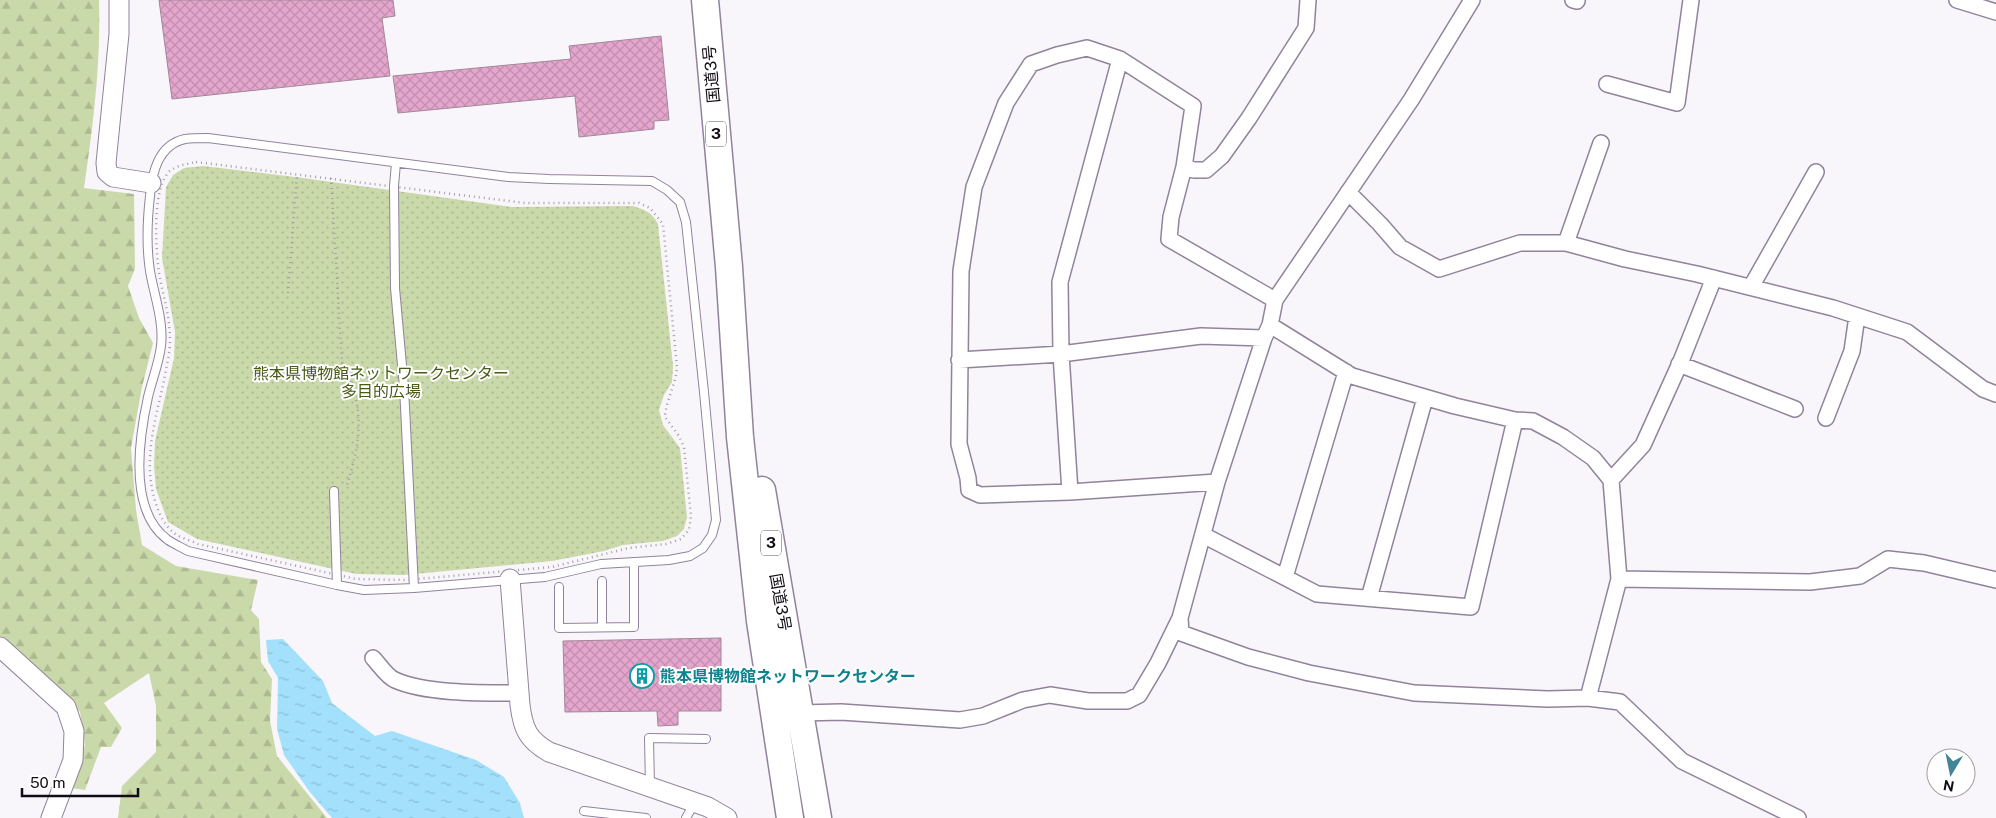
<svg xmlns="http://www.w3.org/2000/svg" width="1996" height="818" font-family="'Public Sans','Noto Sans JP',sans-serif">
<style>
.grass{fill:url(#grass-dots)}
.forest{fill:url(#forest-firs)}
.water{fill:url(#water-ripples)}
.building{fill:url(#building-cross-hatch);stroke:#a28797}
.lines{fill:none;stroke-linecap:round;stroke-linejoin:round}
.service-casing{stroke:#91839b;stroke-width:10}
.minor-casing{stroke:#91839b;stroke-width:18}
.tertiary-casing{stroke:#91839b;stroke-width:21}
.trunk-casing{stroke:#91839b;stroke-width:29}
.path{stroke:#a19da4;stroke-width:2.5;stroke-dasharray:1 4;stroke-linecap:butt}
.service{stroke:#fff;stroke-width:8}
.minor{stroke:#fff;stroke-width:15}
.tertiary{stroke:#fff;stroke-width:19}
.trunk{stroke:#fff;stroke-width:26}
.labels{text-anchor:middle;stroke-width:4;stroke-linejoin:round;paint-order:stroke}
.shield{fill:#fff;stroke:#59555b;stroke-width:1}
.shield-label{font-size:15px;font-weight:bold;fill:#120c15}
.street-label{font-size:16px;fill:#120c15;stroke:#fff}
.park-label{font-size:16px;fill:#485a13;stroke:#fff}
.culture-label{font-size:16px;font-weight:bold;fill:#0d838f;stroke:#fff;text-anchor:start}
</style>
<defs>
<pattern id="grass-dots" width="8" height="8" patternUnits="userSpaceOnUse" patternTransform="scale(1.25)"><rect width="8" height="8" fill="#cad9aa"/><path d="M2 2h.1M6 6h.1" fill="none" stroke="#acb991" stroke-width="1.8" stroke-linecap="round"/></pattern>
<pattern id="forest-firs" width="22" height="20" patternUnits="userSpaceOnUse" patternTransform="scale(1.25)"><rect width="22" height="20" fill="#cad9aa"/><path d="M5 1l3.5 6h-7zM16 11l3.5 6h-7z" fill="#acb991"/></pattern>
<pattern id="water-ripples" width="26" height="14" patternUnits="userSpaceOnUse" patternTransform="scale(1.25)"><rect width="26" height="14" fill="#a3e0fb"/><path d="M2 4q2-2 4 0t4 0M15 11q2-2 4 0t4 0" fill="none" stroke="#8bbfd6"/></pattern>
<pattern id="building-cross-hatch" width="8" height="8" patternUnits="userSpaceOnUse" patternTransform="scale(1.25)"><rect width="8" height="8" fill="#e5a6cd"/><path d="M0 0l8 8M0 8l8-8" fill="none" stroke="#c38eaf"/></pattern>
</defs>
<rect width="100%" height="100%" fill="#f9f6fb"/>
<path class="grass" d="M203 166 303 178 512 207 633 206C645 210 652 212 658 224L673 366 672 382 664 395 659 410 663 425 680 448 687 517 684 529 677 536 663 541 623 545 604 551 552 561 404 575 356 574 197 539 168 522 156 489 154 466 155 441 174 358 175 332 162 258 166 187 173 175 184 168Z"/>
<path class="forest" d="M0 0H99C101 64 93 126 84 188L134 194 135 269 128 286 139 318 153 343 142 387 131 448 136 510 142 545 176 566 258 580 251 610 259 619 261 662 272 679 270 721 277 756 327 818H118L122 786 156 752V706L149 673 104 703 122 728 111 747H101L85 790 71 788 85 745 80 712 31 662 0 636Z"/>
<path class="water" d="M283 639 323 681 332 703 375 736 392 731 476 760 504 777 520 803 524 818H332L309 791 284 755 277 729 278 678 268 661 266 640Z"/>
<path class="building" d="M159 0H393L395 16 382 18 390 76 172 99Z
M661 36 669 120 654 121V129L579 137 575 96 398 113 393 76 571 59 569 46Z
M721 638V711H678V725L658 726 657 711 565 712 563 641Z"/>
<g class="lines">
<defs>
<path id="service" d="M208 138 508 177 549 179 652 181 667 190 680 202 686 222 704 392 716 520 712 535 703 548 690 556 669 560 601 564 545 577 414 588 364 590 337 585 188 551C181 547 174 544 168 540 128 511 139 438 148 397 152 380 159 363 161 346 164 321 154 295 150 271 146 245 147 222 150 196 152 173 158 145 185 139 192 138 200 138 208 138Z
M396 163 394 186 395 288 404 387 414 588
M334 491 337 585
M559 587V628L634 627V562
M602 627V581
M650 786 649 738 706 739
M584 811 646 818
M686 818 695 802"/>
<path id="minor" d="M1573 0 1577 1
M1957 0 1996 12
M1607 84 1677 103 1691 0
M1184 167 1171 217 1169 239 1275 300
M1348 192 1380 224 1400 247 1439 269 1520 243H1566L1625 259 1697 274 1833 308 1907 332 1983 389 1996 394
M1566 243 1601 143
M1751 287 1816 172
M1270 325 1352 376 1455 406 1515 420 1533 421 1563 437 1593 458 1611 480 1619 579 1588 698
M959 360 1061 354 1201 336 1264 338
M1679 364 1795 409
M1826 418 1852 351 1857 316
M1611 480 1643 445 1681 361 1714 278
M1217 482 1070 492 980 495 969 490 968 478 959 444 961 271 974 187 1006 103 1031 64 1057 55 1087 48 1120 59 1193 106 1184 167 1194 170H1206L1222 156 1249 118 1306 28 1308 0
M1070 492 1061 354 1060 282 1120 59
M1203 535 1317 594 1471 607 1515 420
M1285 577 1346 372
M1619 579 1810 582 1860 576 1888 559 1924 563 1996 580
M1369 598 1425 398
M1180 618 1181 633 1248 657 1309 673 1414 693 1548 699 1588 698 1620 702 1682 761 1798 818
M373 658C379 664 387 677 395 680 426 694 484 693 519 693
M801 713 841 712 960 720 983 716 1023 700 1050 695 1088 701H1127L1139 695 1158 663 1180 618 1217 482 1264 338 1270 325 1275 300 1411 100 1472 0"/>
<path id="tertiary" d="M119 0V34L106 163 107 172 113 177 151 183
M510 579 520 705C523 729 528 740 549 752L708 807 727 818
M0 647 66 707 74 731 73 760 51 818"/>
<path id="trunk" d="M705 0 729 267 740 437 760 621 790 818
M762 490 818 818"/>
</defs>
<use href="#service" class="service-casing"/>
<use href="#minor" class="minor-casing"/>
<use href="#tertiary" class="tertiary-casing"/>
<use href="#trunk" class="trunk-casing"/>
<path class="path" d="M196 162 525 203H639L650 208 663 224 677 367C676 385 666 400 665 417L679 436 684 447 691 516 689 530 681 539 666 544 629 548 552 567 406 580 356 579 198 544C190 540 180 538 174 533 165 526 159 514 156 504 142 463 155 421 164 381 166 368 170 354 170 340 170 317 163 295 159 273 156 250 151 186 171 170 179 165 187 164 196 162Z
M331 178 342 363C366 409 361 440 346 488
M288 293 297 174"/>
<use href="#service" class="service"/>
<use href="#minor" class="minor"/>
<use href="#tertiary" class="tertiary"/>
<use href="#trunk" class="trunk"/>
</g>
<defs>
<symbol id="building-ring" viewBox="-11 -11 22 22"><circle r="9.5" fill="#fff" stroke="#0f9aa8" stroke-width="1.5"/><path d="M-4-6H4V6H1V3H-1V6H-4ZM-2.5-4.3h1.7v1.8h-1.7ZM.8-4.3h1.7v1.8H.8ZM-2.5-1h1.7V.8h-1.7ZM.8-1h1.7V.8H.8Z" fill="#0f9aa8"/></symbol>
</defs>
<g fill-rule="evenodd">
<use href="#building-ring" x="628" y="662" width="28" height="28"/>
</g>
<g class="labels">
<g class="shield">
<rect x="706" y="121.5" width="20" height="25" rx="4"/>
<rect x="761" y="530.5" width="20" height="25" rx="4"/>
</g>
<g class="shield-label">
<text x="716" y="139">3</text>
<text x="771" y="548">3</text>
</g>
<g class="street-label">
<text transform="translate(711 74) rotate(-95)" y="6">国道3号</text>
<text transform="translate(781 602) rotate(80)" y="6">国道3号</text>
</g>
<g class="park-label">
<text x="381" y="379">熊本県博物館ネットワークセンター<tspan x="381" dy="18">多目的広場</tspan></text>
</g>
<g class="culture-label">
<text x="660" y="682">熊本県博物館ネットワークセンター</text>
</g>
</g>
<g transform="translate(1951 773) rotate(190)"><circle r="24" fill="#ffffff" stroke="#a09ea1"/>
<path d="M0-4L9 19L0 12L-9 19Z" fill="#428695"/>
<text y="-8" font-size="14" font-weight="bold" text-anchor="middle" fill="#120c15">N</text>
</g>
<path d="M22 788v8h116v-8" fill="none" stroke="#120c15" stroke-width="2.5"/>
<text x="30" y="788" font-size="15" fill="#120c15" stroke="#ffffff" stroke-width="4" paint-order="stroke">50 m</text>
</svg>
